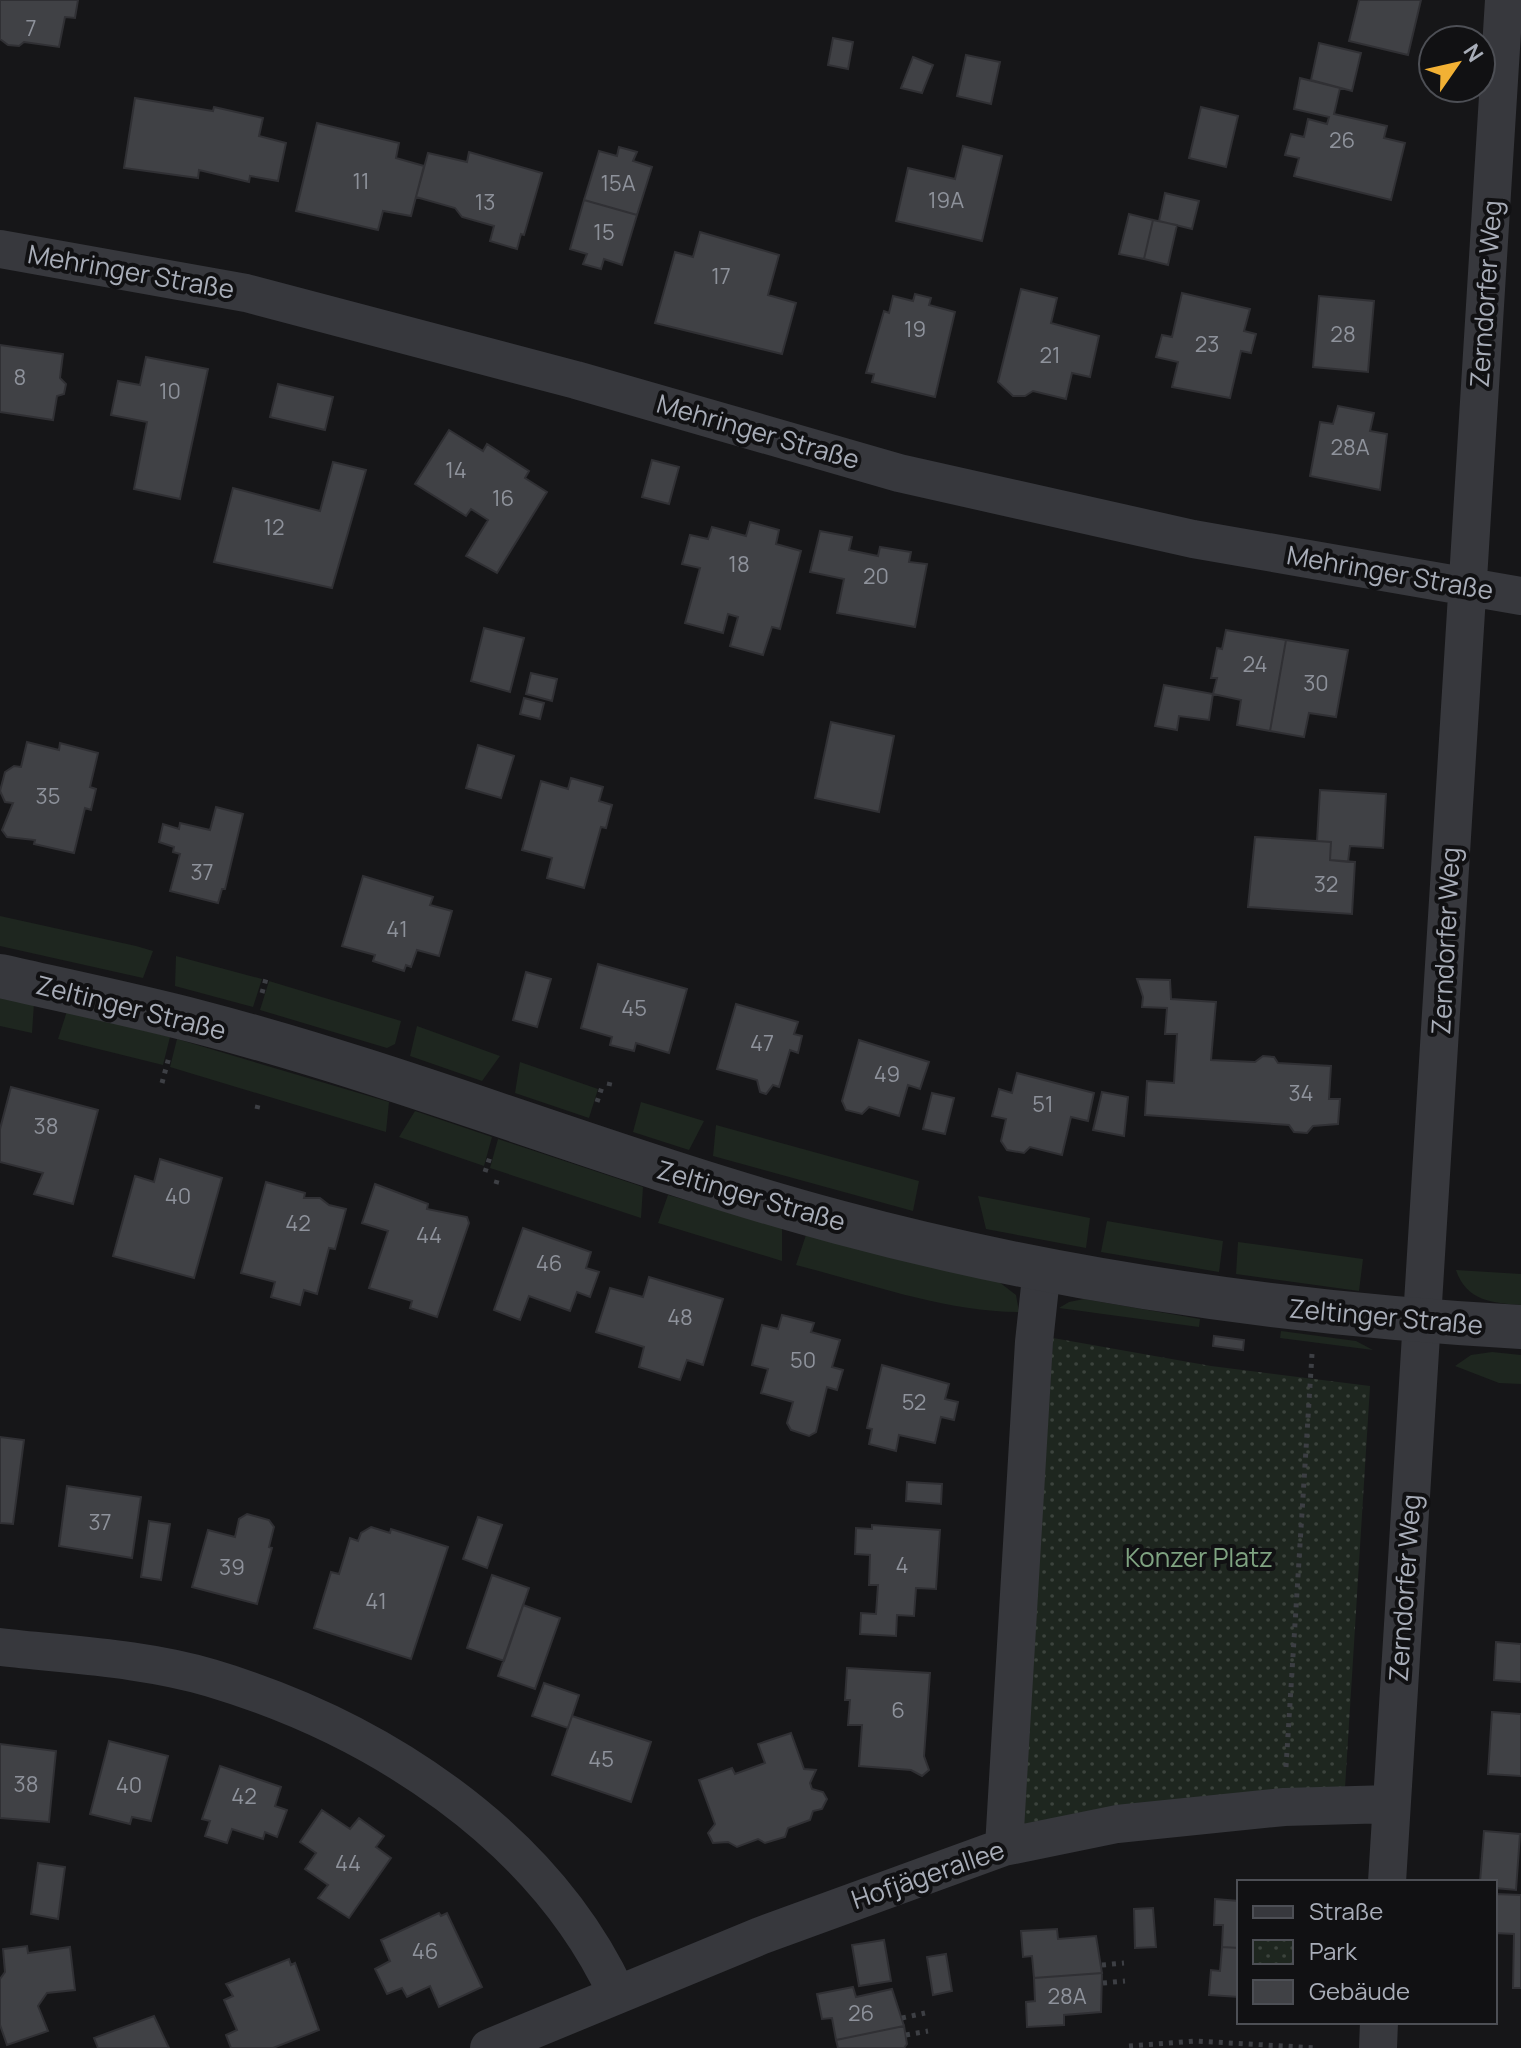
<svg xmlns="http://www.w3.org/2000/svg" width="1521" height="2048" font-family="Manrope,sans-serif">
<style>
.grass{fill:#1e261f}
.park{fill:url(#park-dots)}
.building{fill:#404145;stroke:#303034;stroke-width:2}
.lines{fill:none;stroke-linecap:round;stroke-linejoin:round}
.path{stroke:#3d3f44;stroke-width:5;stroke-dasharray:4 6;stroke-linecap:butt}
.minor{stroke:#37383d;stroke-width:38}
.tertiary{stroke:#37383d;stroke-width:44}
.labels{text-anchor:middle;stroke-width:8;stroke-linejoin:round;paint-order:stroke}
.number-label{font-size:22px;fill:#8e929b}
.street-label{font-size:26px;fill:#a8adb8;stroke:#111113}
.park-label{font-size:26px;fill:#7fa381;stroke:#111113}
</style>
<defs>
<pattern id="park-dots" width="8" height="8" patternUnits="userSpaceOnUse" patternTransform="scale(2)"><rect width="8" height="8" fill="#1e261f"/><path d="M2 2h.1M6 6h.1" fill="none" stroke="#3c433d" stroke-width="1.8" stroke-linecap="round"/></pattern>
</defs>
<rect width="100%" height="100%" fill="#161618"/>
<path class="grass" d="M0 916 136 946 153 951 143 978 0 946Z
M176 956 262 979 253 1007 175 986Z
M269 981 401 1021 395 1044 387 1048 260 1010Z
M0 996 34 1003 32 1033 0 1026Z
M67 1011 170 1037 163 1065 58 1039Z
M417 1026 500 1056 482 1081 410 1056Z
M177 1039 389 1102 386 1132 170 1067Z
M520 1062 598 1089 589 1118 515 1093Z
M641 1102 704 1121 689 1150 633 1132Z
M415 1111 492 1137 484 1166 399 1137Z
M716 1125 919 1181 913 1211 713 1156Z
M498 1139 643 1187 641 1218 490 1168Z
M668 1195 782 1228V1261L658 1223Z
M978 1196 1090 1218 1086 1248 986 1229Z
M1107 1221 1223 1241 1219 1272 1101 1252Z
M806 1235 999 1282 1016 1295 1019 1312C945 1312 868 1283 796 1265Z
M1238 1242 1363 1259 1359 1291 1236 1274Z
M1456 1270 1521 1274V1305C1493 1303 1466 1301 1456 1270Z
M1084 1299 1200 1319 1199 1327 1059 1308 1069 1302Z
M1281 1331 1356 1341 1373 1350 1280 1338Z
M1492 1352 1521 1355V1384L1499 1383 1455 1366 1471 1355Z"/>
<path class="park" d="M1053 1338 1211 1366 1370 1386 1345 1788 1022 1830Z"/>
<path class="building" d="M0 0H78L75 18 65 17 59 47 24 42 19 46 8 45 0 39Z
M1359 0H1421L1408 55 1349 41Z
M833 38 853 42 848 69 828 65Z
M1319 43 1361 53 1352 91 1311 80Z
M966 55 1000 62 991 104 957 96Z
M913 57 933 65 922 93 901 88Z
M1300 78 1340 88 1334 114 1387 126 1384 138 1405 143 1391 200 1294 176 1299 158 1285 155 1291 134 1304 137 1308 119 1327 124 1329 117 1294 109Z
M135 98 213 111 214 107 263 118 259 136 286 143 278 181 250 176 249 182 199 170 198 178 124 168Z
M1201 107 1238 116 1226 167 1189 158Z
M317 123 399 143 396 158 424 166 411 216 383 211 378 230 296 211Z
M963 146 1002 156 982 241 896 221 908 168 955 179Z
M619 147 637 152 633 161 652 167 637 215 584 200 599 151 617 156Z
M469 152 542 173 524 235 521 234 517 249 490 241 494 226 462 217 455 208 416 197 428 153 467 162Z
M1165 193 1199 201 1192 229 1159 221Z
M584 200 637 215 622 265 604 259 601 269 583 264 587 254 570 249Z
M1129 214 1153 220 1144 259 1119 254Z
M1153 220 1177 225 1168 265 1144 259Z
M700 232 779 255 768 295 796 303 782 354 655 323 675 252 693 257Z
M1021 289 1057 298 1051 323 1099 336 1090 377 1072 373 1066 399 1033 391 1025 396H1013L998 382Z
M1182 293 1250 309 1244 331 1256 334 1251 353 1241 351 1230 398 1172 387 1178 362 1156 357 1162 335 1172 337Z
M915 294 931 298 929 305 955 312 935 397 872 382 874 374 866 373 884 311 889 313 893 296 913 301Z
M1319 296 1374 301 1368 372 1313 367Z
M0 345 63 354 60 378 66 384 64 394 57 396 53 420 0 412Z
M146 357 208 369 180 499 134 489 147 422 111 415 118 381 140 385Z
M278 384 333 397 325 430 270 417Z
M1338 406 1374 413 1370 431 1387 434 1380 490 1310 476 1320 422 1333 424Z
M449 430 483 451 487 444 529 471 525 478 547 492 497 573 466 556 488 520 471 509 466 516 415 484Z
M652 460 679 467 669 504 642 497Z
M333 462 366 470 332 588 214 562 233 488 320 511Z
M750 522 779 530 776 544 801 551 780 629 772 627 763 655 730 646 738 617 728 614 723 633 685 623 700 568 682 564 690 535 708 539 712 527 746 536Z
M820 531 852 537 849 550 878 556 880 547 911 552 909 562 927 564 915 627 837 613 844 579 810 572Z
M484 628 524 638 510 692 471 681Z
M1226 630 1286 640 1270 731 1237 725 1241 700 1213 694 1217 678H1211L1217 648 1222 649Z
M1286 640 1348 650 1336 717 1309 713 1304 737 1270 731Z
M531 673 557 679 552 701 526 694Z
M1164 685 1213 694 1209 720 1179 716 1177 730 1155 726Z
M524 698 544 703 540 719 520 714Z
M831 722 894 736 879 812 815 798Z
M27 742 59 750 60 743 98 753 90 787 96 789 91 810 85 808 74 853 34 844 35 840 7 837 2 830 13 803 5 802 0 791 5 772 14 766 21 767Z
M478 745 514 756 501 798 466 788Z
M571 778 603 787 599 801 612 805 606 828 601 827 584 888 547 878 552 858 522 850 541 781 568 789Z
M1320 790 1386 794 1383 848 1350 846 1348 862 1330 860 1331 842 1317 841Z
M216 807 243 814 225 889H222L218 903 170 891 180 854 173 852 174 847 159 842 163 824 179 829 180 823 210 830Z
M1255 837 1331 842 1330 860 1355 862 1352 914 1248 907Z
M363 876 433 897 430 905 452 911 439 956 417 950 411 967 406 965 404 971 373 961 375 955 342 946Z
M598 964 687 989 669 1053 636 1043 634 1051 610 1045 612 1037 581 1028Z
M526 972 551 979 537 1027 513 1020Z
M1137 979 1170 980 1171 999 1216 1002 1211 1060 1255 1062 1263 1056 1274 1057 1278 1063 1331 1066 1329 1099H1340L1338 1124 1313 1126 1307 1133 1294 1132 1289 1125 1145 1115 1147 1081 1174 1083 1177 1034H1165L1167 1008 1142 1007 1143 997Z
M736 1004 798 1022 794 1034 802 1036 798 1053 790 1050 779 1087 773 1085 766 1094 760 1092 757 1080 717 1069Z
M859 1040 929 1062 920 1089 908 1085 899 1116 869 1107 862 1114 846 1110 842 1101Z
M1017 1073 1094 1093 1088 1121 1071 1117 1062 1155 1030 1147 1024 1153 1007 1150 1001 1141 1006 1119 992 1116 999 1089 1012 1093Z
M11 1087 98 1110 73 1204 34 1194 43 1173 0 1162V1129Z
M1102 1092 1128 1097 1124 1136 1093 1130Z
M932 1093 954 1098 945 1134 923 1129Z
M160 1159 222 1178 194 1278 113 1256 135 1176 154 1182Z
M266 1182 305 1193 304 1198H320L329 1205 346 1209 335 1249 329 1248 317 1294 304 1290 300 1305 271 1297 275 1282 241 1273Z
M375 1184 428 1204 427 1209 467 1217 469 1223 437 1317 410 1308 412 1301 369 1288 388 1231 362 1223Z
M523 1228 591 1252 586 1268 599 1272 590 1297 577 1292 570 1311 529 1296 520 1320 494 1310Z
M649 1277 723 1299 703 1365 687 1360 680 1380 639 1367 644 1347 596 1332 610 1288 643 1297Z
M782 1315 814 1323 811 1332 840 1340 832 1367 843 1370 837 1390 827 1387 816 1432 809 1436 791 1430 787 1423 793 1402 761 1393 768 1369 752 1365 762 1325 778 1329Z
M1214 1336 1244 1340 1243 1350 1213 1346Z
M882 1365 949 1384 945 1399 958 1402 954 1420 941 1417 935 1443 899 1435 896 1451 869 1444 872 1429 867 1428Z
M0 1437 24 1440 13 1524 0 1523Z
M907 1482 942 1484 941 1504 906 1501Z
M67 1486 141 1497 132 1558 59 1546Z
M247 1514 269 1520 274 1527 269 1547 272 1548 257 1604 192 1587 208 1530 235 1537 239 1519Z
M478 1517 502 1525 487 1568 463 1559Z
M149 1521 170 1524 161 1580 141 1577Z
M872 1525 940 1530 936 1589 916 1588 914 1616 897 1615 896 1636 860 1634 861 1613 876 1614 878 1585H869L870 1555 855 1554 856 1528 872 1529Z
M371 1527 390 1533 391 1529 448 1547 411 1659 314 1628 331 1572 339 1574 350 1538 358 1541 361 1533Z
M492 1575 529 1588 504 1661 467 1648Z
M523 1605 560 1618 535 1689 498 1676Z
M1496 1642 1521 1644V1682L1494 1680Z
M847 1668 930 1673 924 1756 929 1770 922 1776 911 1770 859 1766 862 1725H848L850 1700H845Z
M544 1683 579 1695 568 1728 532 1716Z
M1492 1712 1521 1714V1776L1488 1774Z
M572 1716 651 1742 631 1802 552 1775Z
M791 1733 804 1769 816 1770 810 1783 812 1789 823 1792 827 1799 822 1809 813 1811 810 1820 788 1828 785 1837 765 1843 758 1839 737 1847 728 1842 713 1843 708 1833 715 1824 699 1780 732 1768 735 1774 765 1763 758 1744Z
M109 1741 168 1756 151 1821 132 1817 130 1824 90 1814Z
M0 1744 56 1751 49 1822 0 1818Z
M220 1766 281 1787 275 1806 287 1810 277 1837 265 1832 263 1839 232 1829 227 1843 205 1836 210 1821 202 1819Z
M322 1810 350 1829 359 1818 384 1836 376 1847 391 1858 349 1918 318 1898 328 1885 305 1869 316 1853 300 1842Z
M1484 1831 1520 1834 1516 1890 1495 1888V1882H1480Z
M38 1863 65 1867 58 1919 31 1914Z
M1495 1894 1521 1895V1988H1513L1514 1934 1495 1933Z
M1215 1899 1239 1901V1948L1222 1947 1223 1925H1214Z
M1153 1908 1156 1947 1135 1948 1134 1909Z
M439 1913 441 1916 447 1913 482 1987 439 2007 430 1986 407 1997 402 1988 387 1994 375 1969 390 1961 381 1940Z
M1057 1929 1058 1939 1096 1936 1102 1973 1034 1978 1032 1956 1023 1957 1021 1931Z
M884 1940 891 1981 859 1986 852 1945Z
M27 1946 28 1953 70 1947 75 1990 47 1993 38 2006 48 2031 7 2045 0 2025V1979L5 1972 3 1949Z
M1222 1947 1239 1948V1997L1209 1995 1211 1970 1220 1971Z
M946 1954 952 1991 933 1995 927 1957Z
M289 1959 291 1965 295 1963 319 2030 273 2048H231L226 2035 237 2030 224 2000 233 1996 226 1984Z
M1102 1973 1101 2012 1064 2015V2025L1027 2027 1026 2002 1035 2001 1034 1978Z
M853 1987 856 1997 892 1989 904 2026 836 2040 832 2018 822 2019 817 1994Z
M154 2016 169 2048H98L94 2038Z
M904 2026 907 2044 904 2048H838L836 2040Z"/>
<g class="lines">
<path class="path" d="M262 993 267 975
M162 1083 169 1057
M609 1086 611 1077
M597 1102 603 1084
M257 1109 259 1100
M485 1172 490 1157
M496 1184 498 1177
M1286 1767 1312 1354
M1102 1965 1124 1963
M1103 1983 1125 1981
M902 2018 925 2013
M906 2035 928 2031
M1129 2046 1195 2041 1318 2048"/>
<path class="minor" d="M0 249 246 293 576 380 899 473 1193 539 1521 596
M0 1647C69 1655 144 1658 211 1678 375 1727 542 1833 617 1994
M1004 1847 1034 1342 1042 1268
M1387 1882 1504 0
M489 2048 760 1936 1004 1847 1117 1824 1284 1807 1391 1804
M1378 2048 1379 2022"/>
<path class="tertiary" d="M0 976C66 991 134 1005 199 1022 415 1078 622 1164 838 1222 1060 1282 1291 1314 1521 1327"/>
</g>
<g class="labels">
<g class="number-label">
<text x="31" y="36">7</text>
<text x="1342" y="148">26</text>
<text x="361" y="189">11</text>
<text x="618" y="191">15A</text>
<text x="946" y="208">19A</text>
<text x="485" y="210">13</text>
<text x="604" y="240">15</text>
<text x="721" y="284">17</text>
<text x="915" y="337">19</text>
<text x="1343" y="342">28</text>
<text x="1207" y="352">23</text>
<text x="1050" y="363">21</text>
<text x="20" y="385">8</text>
<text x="170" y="399">10</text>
<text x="1350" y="455">28A</text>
<text x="456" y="478">14</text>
<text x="503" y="506">16</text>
<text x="274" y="535">12</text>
<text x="739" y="572">18</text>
<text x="876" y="584">20</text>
<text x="1255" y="672">24</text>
<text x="1316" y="691">30</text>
<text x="48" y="804">35</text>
<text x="202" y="880">37</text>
<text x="1326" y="892">32</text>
<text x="397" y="937">41</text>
<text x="634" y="1016">45</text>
<text x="762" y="1051">47</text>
<text x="887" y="1082">49</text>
<text x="1301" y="1101">34</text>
<text x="1043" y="1112">51</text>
<text x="46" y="1134">38</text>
<text x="178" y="1204">40</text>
<text x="298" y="1231">42</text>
<text x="429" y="1243">44</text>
<text x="549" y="1271">46</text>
<text x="680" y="1325">48</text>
<text x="803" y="1368">50</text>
<text x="914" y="1410">52</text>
<text x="100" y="1530">37</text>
<text x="902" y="1573">4</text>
<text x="232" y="1575">39</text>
<text x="376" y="1609">41</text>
<text x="898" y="1718">6</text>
<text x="601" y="1767">45</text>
<text x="26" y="1792">38</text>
<text x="129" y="1793">40</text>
<text x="244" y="1804">42</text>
<text x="348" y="1871">44</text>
<text x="425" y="1959">46</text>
<text x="1067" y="2004">28A</text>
<text x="861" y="2021">26</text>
</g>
<g class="street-label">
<text transform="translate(131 272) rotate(10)" y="9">Mehringer Straße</text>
<text transform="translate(1486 294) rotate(-86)" y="9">Zerndorfer Weg</text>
<text transform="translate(758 432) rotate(16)" y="9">Mehringer Straße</text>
<text transform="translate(1390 573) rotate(10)" y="9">Mehringer Straße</text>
<text transform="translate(1446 941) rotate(-87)" y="9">Zerndorfer Weg</text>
<text transform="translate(131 1008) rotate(14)" y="9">Zeltinger Straße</text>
<text transform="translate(751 1196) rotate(16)" y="9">Zeltinger Straße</text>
<text transform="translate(1386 1317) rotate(5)" y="9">Zeltinger Straße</text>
<text transform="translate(1405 1588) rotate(-86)" y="9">Zerndorfer Weg</text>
<text transform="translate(928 1875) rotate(-19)" y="9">Hofjägerallee</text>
</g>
<g class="park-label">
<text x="1199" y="1567">Konzer Platz</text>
</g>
</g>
<rect x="1237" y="1880" width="260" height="144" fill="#111113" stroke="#4d4f55" stroke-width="2"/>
<rect x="1253" y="1906" width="40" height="12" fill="#37383d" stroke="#4d4f55" stroke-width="2"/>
<text x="1309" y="1920" font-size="24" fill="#a8adb8">Straße</text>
<rect x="1253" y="1940" width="40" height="24" fill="url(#park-dots)" stroke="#4d4f55" stroke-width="2"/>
<text x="1309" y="1960" font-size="24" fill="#a8adb8">Park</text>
<rect x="1253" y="1980" width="40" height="24" fill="#404145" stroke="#4d4f55" stroke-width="2"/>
<text x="1309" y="2000" font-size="24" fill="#a8adb8">Gebäude</text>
<g transform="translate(1457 64) rotate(56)"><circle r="38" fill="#111113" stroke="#4d4f55" stroke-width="2"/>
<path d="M0-6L14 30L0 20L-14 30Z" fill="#f2b134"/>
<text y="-12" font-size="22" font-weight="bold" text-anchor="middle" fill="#a8adb8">N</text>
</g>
</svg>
